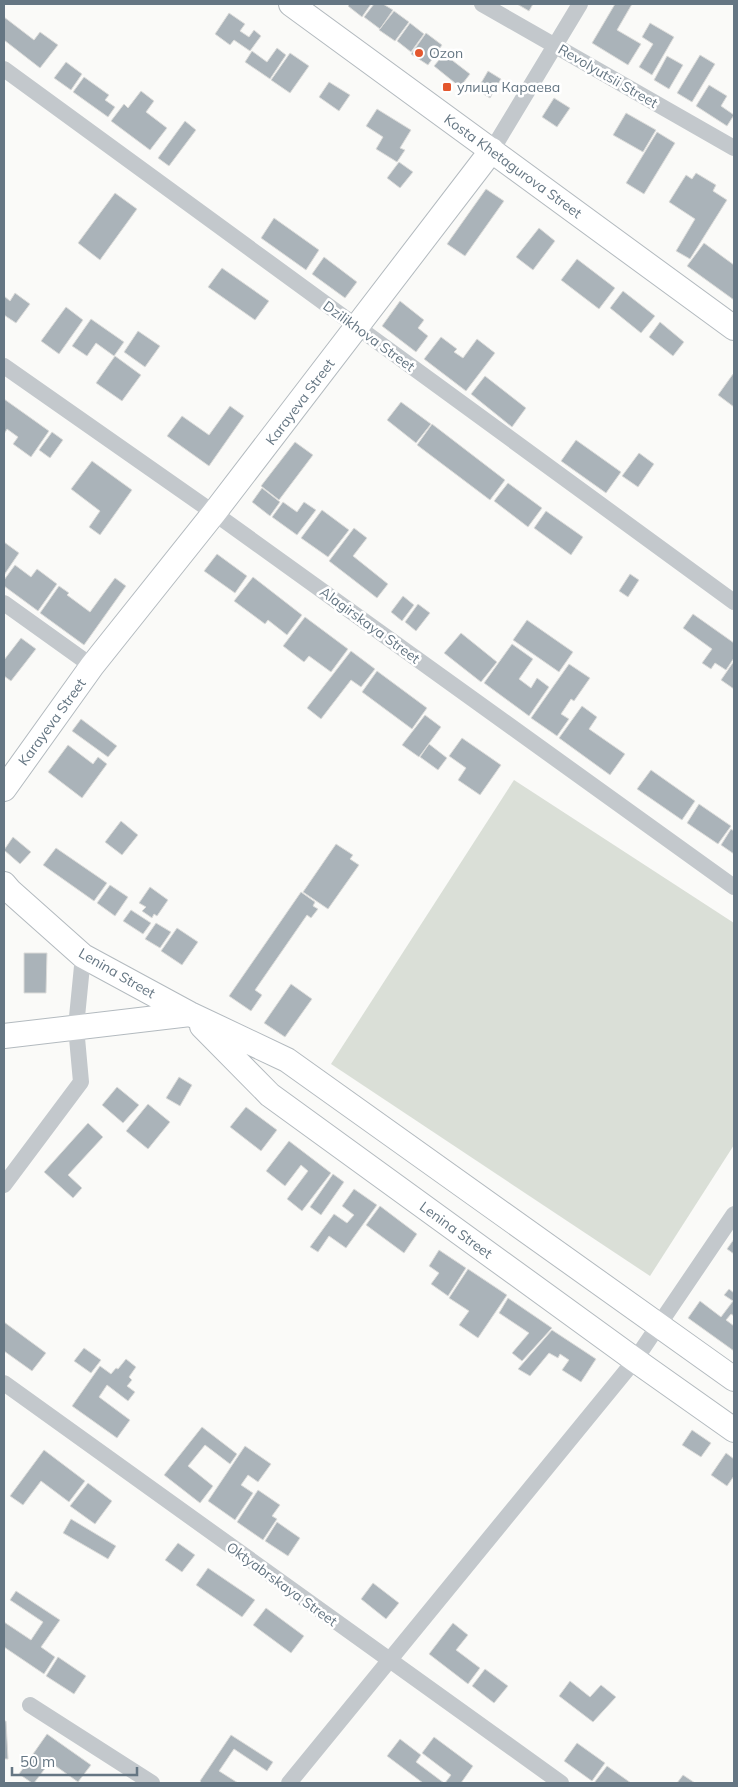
<svg xmlns="http://www.w3.org/2000/svg" width="738" height="1787" font-family="Mulish,sans-serif">
<style>
.green{fill:#dadfd7}
.building{fill:#aab3b9;stroke:#dcdcda}
.lines{fill:none;stroke-linecap:round;stroke-linejoin:round}
.secondary-casing{stroke:#b3babf;stroke-width:26}
.street{stroke:#c3c8cc;stroke-width:16}
.secondary{stroke:#fff;stroke-width:24}
.poi-dot{fill:#e4572e;stroke:#fff;stroke-width:2}
.labels{text-anchor:middle;stroke-width:5;stroke-linejoin:round;paint-order:stroke}
.poi-label{font-size:14px;fill:#657683;stroke:#fff;text-anchor:start}
.street-label{font-size:14px;fill:#657683;stroke:#fff}
</style>
<rect width="100%" height="100%" fill="#fafaf8"/>
<path class="green" d="M514 780 734 923V1145L650 1276 331 1064Z"/>
<path class="building" d="M350 4H371L362 17 348 6Z
M374 4H383L393 10 380 29 364 17Z
M517 4H533L529 11Z
M615 4H632L617 30 641 44 628 65 592 43Z
M394 11 409 22 395 41 379 30Z
M229 13 245 24 240 31 249 37 254 30 261 36 250 51 234 40 230 45 215 34Z
M4 17 34 40 40 32 58 45 40 68 4 40Z
M410 23 424 34 411 52 397 41Z
M650 23 674 37 652 75 639 67 653 44 642 37Z
M426 33 442 45 428 65 411 54Z
M277 48 286 55 270 79 245 62 252 51 267 62Z
M290 53 309 66 290 93 271 80Z
M444 54 470 74 460 87 434 66Z
M700 55 715 64 692 102 677 93Z
M667 56 683 65 669 89 654 80Z
M66 62 82 74 71 90 54 78Z
M488 71 501 79 490 98 477 90Z
M84 77 109 95 105 100 115 107 108 117 73 92Z
M329 82 350 95 339 111 319 97Z
M709 85 727 96 721 106 734 115 727 126 696 106Z
M141 91 154 101 146 112 167 128 150 150 111 121 124 104 128 108Z
M554 98 570 108 557 127 542 117Z
M377 109 411 130 400 148 405 150 397 162 376 149 383 137 366 126Z
M626 113 656 130 643 152 613 135Z
M185 121 196 130 169 166 158 158Z
M657 132 675 143 644 194 626 183Z
M399 162 413 172 400 188 387 178Z
M696 173 716 185 713 191 727 200 690 259 676 251 695 219 669 202 686 175 692 179Z
M486 189 504 201 465 256 447 244Z
M115 193 137 209 100 260 78 243Z
M274 218 319 250 306 270 261 238Z
M539 228 555 241 533 270 516 257Z
M704 243 734 265V300L687 266Z
M324 257 357 282 345 298 312 274Z
M577 259 615 288 599 309 561 280Z
M222 268 269 301 255 320 208 287Z
M623 291 655 316 641 333 610 308Z
M15 293 30 304 16 323 4 315V296L10 301Z
M400 301 424 320 418 328 428 336 416 352 382 326Z
M66 307 83 320 59 354 41 341Z
M91 319 124 342 114 356 96 343 87 356 72 346Z
M660 322 684 342 673 356 649 337Z
M138 331 160 346 145 367 124 352Z
M441 337 457 349 454 352 463 358 477 339 495 353 466 391 424 359Z
M115 356 141 375 122 401 96 383Z
M733 374 734 376V407L718 395Z
M485 376 526 408 512 427 471 394Z
M4 399 49 431 31 457 13 444 18 437 7 429 4 434Z
M401 402 431 424 416 443 387 420Z
M230 406 244 416 209 466 167 436 182 416 209 435Z
M432 424 505 480 490 500 417 445Z
M52 432 63 440 50 458 39 450Z
M576 440 621 472 606 493 561 461Z
M295 442 313 455 279 500 261 486Z
M639 453 654 464 638 487 622 476Z
M92 461 132 490 100 535 89 527 100 511 71 489Z
M508 483 542 508 528 527 494 501Z
M262 488 280 502 270 516 252 502Z
M283 502 297 512 304 502 316 510 297 535 272 517Z
M322 510 349 530 328 557 301 538Z
M546 511 583 537 571 555 534 528Z
M354 528 367 538 353 556 388 584 377 598 329 561Z
M4 542 19 553 4 575Z
M217 554 247 576 235 593 204 571Z
M15 565 31 577 37 569 57 584 38 611 4 586V580Z
M630 574 639 580 628 597 619 591Z
M253 577 302 615 287 635 268 620 265 624 234 601Z
M115 578 126 586 84 645 40 613 59 586 69 593 67 595 90 612Z
M403 596 414 605 402 621 391 612Z
M418 604 430 613 416 631 405 622Z
M693 614 734 643V658L726 670 715 663 711 669 702 663 712 649 683 628Z
M305 617 348 649 331 672 309 656 304 662 283 646Z
M527 620 573 652 559 672 513 640Z
M461 633 497 662 481 682 444 653Z
M21 638 36 649 11 681 4 676V660Z
M512 644 533 659 519 679 531 688 537 678 549 687 529 716 484 683Z
M351 651 375 669 361 687 351 680 321 719 307 708Z
M734 661V689L721 680Z
M569 664 590 678 574 701 571 699 561 714 569 719 557 736 531 718Z
M377 671 427 708 412 729 362 692Z
M582 706 597 717 589 729 625 754 610 775 559 738Z
M425 715 441 727 419 757 402 745Z
M81 719 117 746 108 757 72 731Z
M462 738 501 765 480 795 458 780 466 768 449 756Z
M429 744 447 758 438 770 420 757Z
M68 745 93 764 98 757 107 764 82 798 48 772Z
M651 770 695 801 682 820 637 789Z
M699 804 731 826 718 844 687 823Z
M121 821 138 835 122 855 105 842Z
M731 829 734 831V854L721 845Z
M13 837 31 852 20 864 4 850Z
M336 844 353 855 350 859 359 865 328 909 303 892Z
M56 848 107 883 94 901 43 865Z
M110 885 128 897 115 916 97 903Z
M150 887 168 900 157 916 154 914 152 918 142 911 146 907 139 903Z
M301 892 315 902 313 906 318 909 311 918 307 915 255 990 262 995 251 1011 229 996Z
M131 910 151 923 143 934 123 921Z
M156 923 171 932 160 948 145 939Z
M177 928 198 942 182 965 161 951Z
M24 953H47L46 993H24Z
M291 984 312 999 285 1037 264 1023Z
M179 1077 192 1085 180 1106 166 1098Z
M117 1087 139 1105 123 1123 102 1105Z
M148 1104 170 1122 148 1149 126 1131Z
M246 1107 277 1130 261 1151 230 1127Z
M88 1123 103 1137 68 1175 82 1188 73 1198 44 1172Z
M289 1141 331 1173 302 1211 287 1199 308 1171 301 1165 285 1186 266 1171Z
M333 1174 344 1182 321 1215 310 1207Z
M354 1189 377 1205 346 1248 329 1236 318 1252 310 1247 334 1214 347 1223 354 1215 342 1206Z
M380 1206 417 1234 404 1253 366 1225Z
M734 1239V1254L727 1249Z
M439 1250 466 1268 448 1296 431 1284 439 1273 429 1266Z
M468 1269 507 1295 478 1338 459 1325 469 1311 449 1298Z
M729 1289 734 1293V1316L731 1314 726 1320 734 1326V1351L688 1318 700 1301 721 1317 733 1301 724 1295Z
M508 1298 552 1328 522 1361 512 1353 529 1333 499 1313Z
M4 1322 46 1353 32 1371 4 1351Z
M552 1330 596 1359 581 1382 562 1370 569 1360 560 1354 558 1358 549 1353 530 1376 518 1369Z
M84 1348 101 1360 91 1373 74 1361Z
M126 1359 136 1367 129 1377 132 1380 127 1386 135 1392 128 1401 107 1385 99 1397 130 1420 117 1438 72 1406 100 1366 111 1374 116 1368 118 1369Z
M202 1427 237 1454 230 1464 205 1445 188 1466 213 1486 200 1503 164 1475Z
M692 1430 711 1443 701 1457 682 1445Z
M245 1446 271 1464 258 1482 248 1475 241 1485 253 1493 235 1520 208 1501Z
M44 1450 85 1481 69 1502 41 1481 23 1505 10 1496Z
M726 1453 734 1459V1476L727 1486 711 1475Z
M88 1483 112 1501 95 1524 70 1506Z
M258 1490 280 1505 272 1516 277 1519 263 1540 237 1522Z
M71 1519 116 1546 108 1559 63 1533Z
M277 1522 300 1538 288 1556 265 1541Z
M178 1543 195 1555 182 1572 165 1560Z
M208 1568 255 1600 242 1617 196 1585Z
M373 1583 399 1603 386 1619 361 1599Z
M16 1591 60 1620 41 1647 55 1657 44 1674 4 1647V1622L31 1640 43 1622 10 1600Z
M266 1608 304 1636 291 1653 253 1625Z
M453 1623 468 1635 456 1650 480 1668 468 1684 429 1654Z
M58 1657 86 1676 74 1694 46 1676Z
M485 1669 508 1686 494 1703 472 1686Z
M570 1681 590 1697 601 1685 616 1697 593 1722 559 1696Z
M4 1721H6L8 1759H4Z
M47 1734 91 1765 78 1782 50 1762 34 1783H32L19 1774Z
M231 1735 273 1762 267 1771 234 1749 219 1771 238 1783H202L200 1781Z
M434 1737 473 1766 461 1783H445L451 1775 422 1753Z
M400 1739 421 1755 416 1762 444 1783H423L387 1756Z
M577 1743 605 1763 592 1781 564 1761Z
M607 1766 631 1783H594Z
M683 1775 695 1783H677Z"/>
<g class="lines">
<defs>
<path id="secondary" d="M291 4 734 328
M4 789 92 666 214 513 492 150
M4 884 10 891 83 956 190 1014 287 1060 734 1379
M202 1026 270 1095 635 1360 734 1430
M4 1036 190 1014"/>
</defs>
<use href="#secondary" class="secondary-casing"/>
<path class="street" d="M482 4 734 148
M4 69 734 602
M492 150 580 4
M4 366 214 513 734 887
M4 603 92 666
M4 1185 81 1082 76 1027 83 956
M4 1383 561 1783
M30 1705 152 1783
M289 1783 635 1360 734 1214"/>
<use href="#secondary" class="secondary"/>
</g>
<g class="poi-dot">
<circle cx="419" cy="53" r="5"/>
<rect x="442" y="82" width="10" height="10" rx="2.5"/>
</g>
<g class="labels">
<g class="poi-label">
<text x="429" y="58">Ozon</text>
<text x="457" y="92">улица Караева</text>
</g>
<g class="street-label">
<text transform="translate(608 76) rotate(30)" y="5">Revolyutsii Street</text>
<text transform="translate(513 166) rotate(36)" y="5">Kosta Khetagurova Street</text>
<text transform="translate(369 336) rotate(36)" y="5">Dzilikhova Street</text>
<text transform="translate(300 402) rotate(-53)" y="5">Karayeva Street</text>
<text transform="translate(370 625) rotate(36)" y="5">Alagirskaya Street</text>
<text transform="translate(52 722) rotate(-54)" y="5">Karayeva Street</text>
<text transform="translate(117 973) rotate(30)" y="5">Lenina Street</text>
<text transform="translate(456 1230) rotate(36)" y="5">Lenina Street</text>
<text transform="translate(282 1584) rotate(36)" y="5">Oktyabrskaya Street</text>
</g>
</g>
<rect width="738" height="1787" fill="none" stroke="#657683" stroke-width="10"/>
<path d="M12 1767v8h125v-8" fill="none" stroke="#657683" stroke-width="2.5"/>
<text x="20" y="1767" font-size="15" fill="#657683" stroke="#ffffff" stroke-width="4" paint-order="stroke">50 m</text>
</svg>
